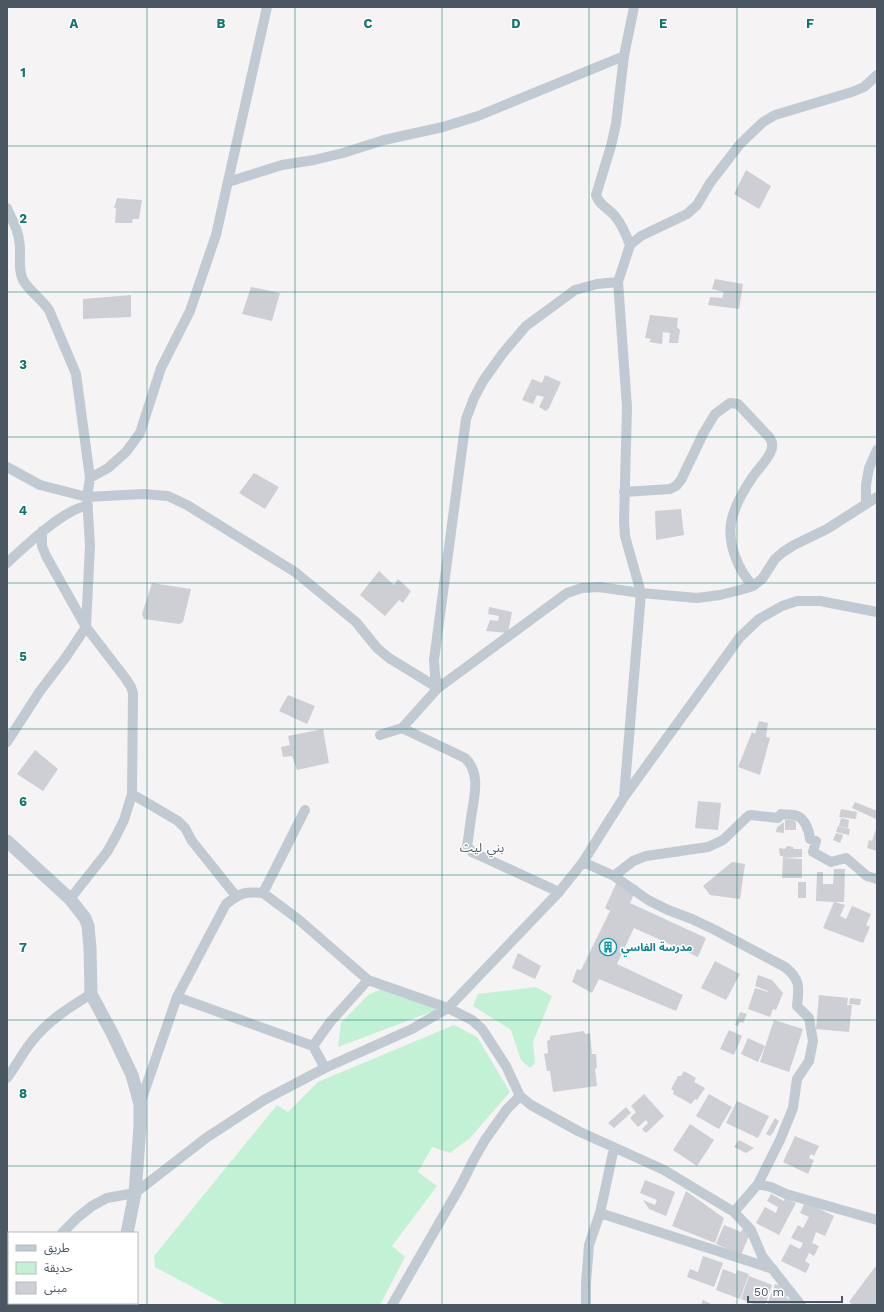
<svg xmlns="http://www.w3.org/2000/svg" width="884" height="1312" font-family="'Work Sans','Noto Sans Arabic',sans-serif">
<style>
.green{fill:#c3f1d5}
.building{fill:#cdcfd5}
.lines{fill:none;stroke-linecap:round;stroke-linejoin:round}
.minor{stroke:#c1cad2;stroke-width:10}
.tertiary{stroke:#c1cad2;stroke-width:13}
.grid{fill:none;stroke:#0f766e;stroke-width:1;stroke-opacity:0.55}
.labels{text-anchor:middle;stroke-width:3;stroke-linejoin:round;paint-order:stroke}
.culture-label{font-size:11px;font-weight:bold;fill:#0d838f;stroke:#fff;text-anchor:start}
.quarter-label{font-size:13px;fill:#5f6368;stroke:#fff}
.grid-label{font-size:13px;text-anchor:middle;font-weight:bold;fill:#0f766e;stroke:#fff;stroke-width:3;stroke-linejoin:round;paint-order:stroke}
</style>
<rect width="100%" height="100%" fill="#f5f3f3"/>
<path class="green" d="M536 987 552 996 533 1042 535 1063 530 1068 521 1060 511 1030 473 1006 478 994Z
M381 989 444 1007 338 1047 341 1023 368 995Z
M454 1025 477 1037 510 1092 470 1138 450 1153 432 1147 418 1172 437 1186 392 1246 405 1257 380 1305H226L155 1267 154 1256 277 1105 288 1112 318 1082Z"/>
<path class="building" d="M746 170 771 186 759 209 734 194Z
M117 198 142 200 139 219H133L132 223H115L116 208H114Z
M715 279 743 284 739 309 708 305 710 297 722 298 724 292 712 289Z
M251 287 280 293 272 321 242 314Z
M131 295V317L83 319V299Z
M650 315 678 318 677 327 680 330 678 343H669L670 333 663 332 662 344 649 342 651 339 645 338Z
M545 375 561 382 549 408 546 411 539 407 544 397 537 395 533 404 522 400 532 379 542 383Z
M254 473 279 487 265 509 239 493Z
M681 509 684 535 656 540 655 511Z
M379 571 394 585 398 579 411 591 403 603 399 600 385 616 360 595Z
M152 583 191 589 183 622 179 624 144 619 142 614Z
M489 607 512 612 508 633 486 631 490 620 498 621 499 616 488 614Z
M288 695 315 706 307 724 279 711Z
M759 721 768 723 766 737 770 738 760 775 738 767 752 732 755 734Z
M323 729 329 763 297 770 292 756 283 757 281 747 290 745 288 736Z
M35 750 58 769 43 791 17 774Z
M698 801 721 803 718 830 695 828Z
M855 802 877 811 876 819 852 808Z
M841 809 857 812 856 819 839 817Z
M841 818 849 820 848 828 839 826Z
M785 820H794L796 823V830H785Z
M784 822V833L776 832 777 827Z
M838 826 850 829 849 835 836 832Z
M876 829H877V851L867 848 869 840 872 841Z
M836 833 843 835 840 843 833 840Z
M787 846 793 847 794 849H802V857L783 858V856H780L779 848 785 849Z
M783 858 802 859V878H782Z
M732 862 745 864 740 899 710 895 703 886Z
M834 869H845L844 902H835L845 905 840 916 846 919 852 906 871 914 866 925 870 927 863 943 823 928 834 902 816 901 817 872H823V884H833Z
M619 877 638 886 630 903 706 938 698 957 634 928 617 964 683 995 676 1011 599 979 592 993 572 982 577 969 581 970 610 911 605 908Z
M798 882H806V898H798Z
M518 953 541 966 535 979 512 968Z
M715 961 740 974 726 1000 701 988Z
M758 975 772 980 783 993 776 1010 773 1009 770 1017 748 1009 755 988 768 992V991L755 986Z
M819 995 848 998 847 1005H852L849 1032 816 1029Z
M850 998 861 999 860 1005 849 1004Z
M740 1012 747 1014 743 1023 740 1022 738 1026 735 1025Z
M774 1020 803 1029 789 1072 760 1062Z
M729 1030 742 1036 734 1055 720 1049Z
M584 1031 585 1034 590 1033 592 1054H596L597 1068 595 1069 597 1086 553 1092 550 1071H547L544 1054 548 1053 547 1041 550 1040V1036Z
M748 1038 765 1046 758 1062 741 1054Z
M684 1071 696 1078 694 1082 705 1088 697 1100 695 1099 691 1104 673 1094 674 1091 671 1089 678 1076H681Z
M644 1094 664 1116 646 1133 642 1129 648 1123 646 1120 638 1127 630 1118 636 1112 631 1106Z
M709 1094 732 1107 719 1129 696 1116Z
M737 1101 769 1116 758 1138 726 1123Z
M626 1107 631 1113 614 1128 608 1123Z
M775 1118 779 1121 773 1133 770 1136 766 1134Z
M690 1124 714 1140 697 1166 673 1150Z
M795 1136 819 1146 814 1156 811 1154 809 1158 814 1160 808 1174 783 1162Z
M739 1140 754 1148 746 1153 734 1147Z
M645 1180 675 1192 666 1216 649 1209 643 1200 655 1205 657 1200 640 1193Z
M686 1191 724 1218 715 1243 672 1226Z
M771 1194 784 1201 785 1198 796 1203 779 1235 756 1223 765 1207 776 1213 778 1207 767 1201Z
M805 1202 834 1216 825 1236 816 1232 812 1243 819 1246 814 1256 809 1253 805 1261 810 1264 806 1273 781 1261 790 1244 800 1249 803 1243 791 1238 798 1225 803 1228 809 1217 800 1213Z
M724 1225 741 1232 743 1228 751 1231 741 1255 716 1244Z
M703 1256 723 1263 714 1287 687 1277 690 1269 698 1272Z
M875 1267 877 1268V1305H853L849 1302Z
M723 1269 736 1274 737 1270 749 1274 740 1299 716 1290Z
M749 1276 772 1285 765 1305H756L741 1299Z
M775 1284 781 1286 780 1290 788 1293 786 1298 795 1301 794 1305H767Z
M703 1300 713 1305H701Z"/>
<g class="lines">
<path class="minor" d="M877 75 864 87 852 92 775 115 763 122 740 144 710 183 697 205 687 214 641 236 630 245 618 282 627 407 624 521 625 536 641 593 697 598 720 595 740 590 753 586 762 579 775 559 783 552 794 545 827 529 866 504V485L869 468 877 450
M228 182 282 165 314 160 343 153 384 140 443 127 478 116 624 56
M7 208C11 218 18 229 19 240 22 253 17 268 23 280 29 291 41 298 49 310L76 374 90 478 87 497 90 545 86 627 66 657 40 691 7 742
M630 245C626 234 622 225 615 216 609 209 599 205 596 195L611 146 616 124 624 56 634 7
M7 467 40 485 87 497 143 494 168 496 187 505 295 572 356 622 377 648 389 658 438 688 567 593 582 588 599 587 641 593 624 797
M90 478 108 468 126 452 140 433 161 368 190 311 216 235 267 7
M624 492 670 489 676 486 681 480 704 432 715 414 730 403 738 404 770 438C773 443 773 448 770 453 766 462 757 470 752 478 743 491 734 507 731 523 728 545 738 570 753 586
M866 504 877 497
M42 531V546L46 556 86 627 126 679 131 687 133 693 132 794 124 820 116 836 107 852 70 899
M7 563C24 547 66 507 88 506
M402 728 465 758C480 772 475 793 472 812 470 823 469 835 467 846L472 852 559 892
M380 735 402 728 438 688 435 675 434 660 466 419 474 398 483 381 503 353 526 326 575 290 597 284 618 282
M132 794 178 821 185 828 192 841 236 896
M583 862 614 876 648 900 668 910 692 919 715 930 785 967C801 980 799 987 797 1006L809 1018 813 1041 809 1061 797 1079 793 1108 780 1140 758 1184 734 1212
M614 876 633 861 646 856 708 847 723 840 748 816 751 815 778 818 781 814C785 815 790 814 794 815 805 817 809 830 810 839L816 841 813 852 831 862 846 858 867 876 877 879
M263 893 298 919 368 980 448 1008 472 1020 482 1029 506 1066 520 1096 531 1105 578 1131 664 1170 734 1212 751 1230 762 1256 801 1305
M177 997 313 1046
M325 1068 313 1046 331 1021 368 980
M7 1078C16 1066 23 1052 33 1040 49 1020 70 1007 91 994
M140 1104 177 997 226 904C240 893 245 891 263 893L305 810
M758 1184 771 1187 786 1194 877 1220
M600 1213 773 1269
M62 1233 77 1218 92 1206 107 1198 135 1193 206 1138 264 1100 325 1068 412 1029 448 1008 559 892 583 862 624 797 740 637 759 619 782 606 797 601H820L877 612
M7 1270 9 1269
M392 1305 461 1185 474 1159 485 1140 507 1109 520 1096
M586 1305V1283L589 1245 600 1213 614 1148"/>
<path class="tertiary" d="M7 841 70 899 85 918 88 926 90 948 91 994 112 1033 132 1075 140 1104V1127L135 1193 127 1233
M114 1305V1303"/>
</g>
<path class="grid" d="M147 7V1305M295 7V1305M442 7V1305M589 7V1305M737 7V1305M7 146H877M7 292H877M7 437H877M7 583H877M7 729H877M7 875H877M7 1020H877M7 1166H877"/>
<defs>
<symbol id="building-ring" viewBox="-11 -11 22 22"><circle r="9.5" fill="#fff" stroke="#0f9aa8" stroke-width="1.5"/><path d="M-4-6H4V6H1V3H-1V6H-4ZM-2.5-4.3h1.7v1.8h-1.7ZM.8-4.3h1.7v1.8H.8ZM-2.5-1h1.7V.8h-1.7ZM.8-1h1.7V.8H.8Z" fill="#0f9aa8"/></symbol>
</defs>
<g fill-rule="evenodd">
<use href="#building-ring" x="598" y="937" width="20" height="20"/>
</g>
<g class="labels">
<g class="culture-label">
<text x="621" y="951">مدرسة الفاسي</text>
</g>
<g class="quarter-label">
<text x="482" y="852">بني ليث</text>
</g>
</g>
<g class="grid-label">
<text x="74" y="28">A</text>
<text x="221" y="28">B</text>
<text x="368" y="28">C</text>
<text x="516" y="28">D</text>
<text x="663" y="28">E</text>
<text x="810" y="28">F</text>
<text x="23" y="77">1</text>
<text x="23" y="223">2</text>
<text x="23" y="369">3</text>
<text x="23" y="515">4</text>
<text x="23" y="661">5</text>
<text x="23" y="806">6</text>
<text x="23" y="952">7</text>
<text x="23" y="1098">8</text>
</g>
<rect width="884" height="1312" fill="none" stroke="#4a5661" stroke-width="16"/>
<rect x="8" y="1232" width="130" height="72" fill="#ffffff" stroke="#b7bbc0"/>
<rect x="16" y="1245" width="20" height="6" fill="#c1cad2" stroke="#b7bbc0"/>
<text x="44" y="1252" font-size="12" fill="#4a5661">طريق</text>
<rect x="16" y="1262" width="20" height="12" fill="#c3f1d5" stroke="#b7bbc0"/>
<text x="44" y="1272" font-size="12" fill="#4a5661">حديقة</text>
<rect x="16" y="1282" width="20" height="12" fill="#cdcfd5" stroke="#b7bbc0"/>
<text x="44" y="1292" font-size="12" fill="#4a5661">مبنى</text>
<path d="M748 1296v6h94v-6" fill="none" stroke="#4a5661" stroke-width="2"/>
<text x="754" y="1296" font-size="12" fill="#4a5661" stroke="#ffffff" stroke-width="3" paint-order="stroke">50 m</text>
</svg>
